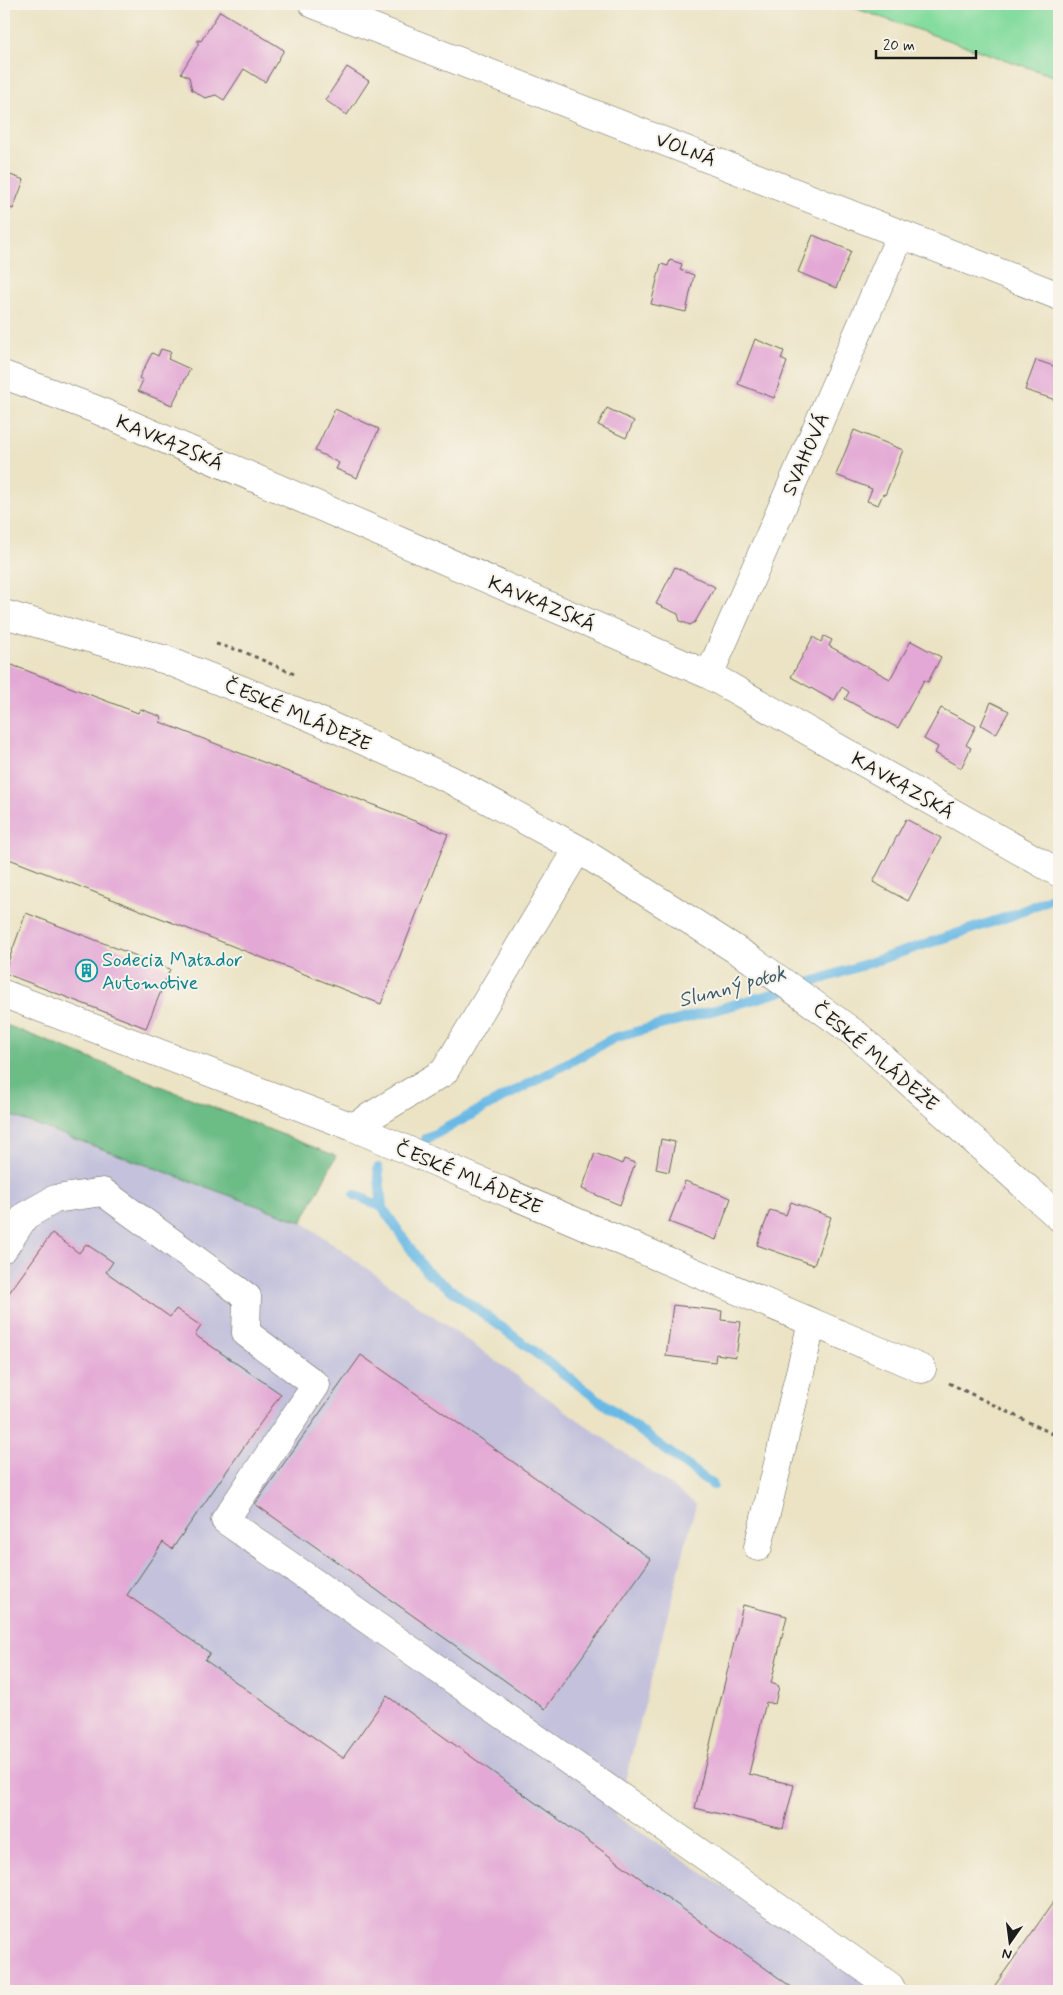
<svg xmlns="http://www.w3.org/2000/svg" width="1063" height="1995" font-family="Mynerve,sans-serif">
<style>
.industrial{fill:#c3c1db}
.green{fill:#85dc9f;stroke:#507c5e}
.forest{fill:#6cbc86;stroke:#446c51}
.lines{fill:none;stroke-linecap:round;stroke-linejoin:round}
.stream{stroke:#6bb9e5;stroke-width:10}
.building{fill:#e3a8d5}
.minor-casing{stroke:#646257;stroke-width:29}
.path{stroke:#646257;stroke-width:3;stroke-dasharray:4 4;stroke-linecap:butt}
.minor{stroke:#fff;stroke-width:28}
.labels{text-anchor:middle;stroke-width:4;stroke-linejoin:round;paint-order:stroke}
.street-label{font-size:20px;fill:#1c1c1c;stroke:#f7f3e8}
.culture-label{font-size:20px;fill:#0d838f;stroke:#f7f3e8;text-anchor:start}
.water-label{font-size:21px;font-style:italic;fill:#3c5b6c;stroke:#f7f3e8}
</style>
<rect width="100%" height="100%" fill="#f7f3e8"/>
<filter id="ink" filterUnits="userSpaceOnUse"><feTurbulence type="fractalNoise" baseFrequency=".02" numOctaves="2"/><feDisplacementMap in="SourceGraphic" scale="10" xChannelSelector="R" yChannelSelector="G"/><feConvolveMatrix kernelMatrix="1 2 1 2 8 2 1 2 1" color-interpolation-filters="sRGB"/></filter>
<filter id="wash" filterUnits="userSpaceOnUse"><feTurbulence type="fractalNoise" baseFrequency=".0096" numOctaves="4" result="noise"/><feDisplacementMap in="SourceGraphic" scale="20" xChannelSelector="R" yChannelSelector="G"/><feGaussianBlur stdDeviation="1.12" result="paint"/><feColorMatrix in="noise" values="0 0 0 0 0 0 0 0 0 0 0 0 0 0 0 0 0 1.4 0 .05"/><feComposite in="paint" operator="in"/></filter>
<g filter="url(#wash)">
<rect width="100%" height="100%" fill="#ebe3c4"/>
<path class="industrial" d="M4 1113 302 1222 696 1504 616 1816 883 1991H4Z"/>
<path class="green" d="M844 4H1059V78L854 8Z"/>
<path class="forest" d="M4 1024 336 1156 302 1222 4 1113Z"/>
<g class="lines">
<path class="stream" d="M426 1139 614 1038 794 988 1013 915 1059 895
M355 1195 382 1207 378 1168
M382 1207 426 1271 713 1485"/>
</g>
<g id="blocks">
<path class="building" d="M220 11 284 50 265 82 244 69 224 100 216 95 205 98 192 90 189 77 181 73 198 45V40L201 41Z
M347 67 369 81 347 115 325 100Z
M5 173 24 180 13 209 4 206Z
M813 235 851 251 836 288 798 272Z
M670 260 682 264 680 270 694 275 686 312 651 304 661 264 668 266Z
M755 339 784 351 781 359 787 362 774 398 738 384Z
M161 349 171 352 168 359 190 369 172 405 138 391 143 380 139 378 152 353 158 356Z
M1036 360 1059 368V401L1025 390Z
M607 408 634 421 626 438 598 425Z
M335 409 379 429 357 478 336 469 339 463 315 451Z
M854 430 903 450 885 495 883 494 878 505 867 501 872 489 836 475Z
M675 567 715 587 695 622 690 625 680 621 678 614 656 604Z
M824 636 832 640 829 646 890 679 911 641 941 657 928 682 924 680 898 728 845 699 849 692 842 687 834 701 791 677 813 637 821 642Z
M4 662 138 713 140 709 162 717 160 722 448 834 381 1004 4 857Z
M991 702 1009 711 996 734 981 725Z
M941 708 976 726 966 745 971 748 961 768 935 753 938 747 924 739Z
M906 819 941 838 908 901 873 882Z
M26 913 170 969 146 1028 4 973Z
M661 1139 675 1142 669 1172 656 1169Z
M595 1153 622 1164 624 1159 635 1163 620 1205 582 1189Z
M685 1181 731 1198 716 1240 669 1222Z
M791 1202 831 1217 814 1265 757 1245 770 1210 786 1215Z
M52 1233 79 1253 86 1244 113 1262 106 1272 170 1317 176 1309 201 1326 195 1335 281 1394 172 1549 163 1542 127 1595 210 1653 205 1660 343 1758 387 1696 797 1991H4V1320L6 1316 4 1315V1300Z
M673 1305 722 1311 721 1320 741 1322 736 1357 716 1354 715 1362 666 1356Z
M361 1355 651 1559 545 1709 255 1504Z
M743 1605 787 1616 771 1683 779 1686 775 1704 766 1702 749 1774 794 1785 783 1829 695 1808Z
M1059 1894V1991H991Z"/>
</g>
</g>
<g filter="url(#ink)">
<use href="#blocks" fill-opacity="0" stroke="#646257" stroke-width="1"/>
<g class="lines">
<defs>
<path id="minor" d="M313 4 1059 296
M4 375 95 409 709 675 1059 873
M4 614 166 660 308 716 451 780 578 849 752 960 857 1035 1059 1217
M709 675 901 234
M578 849 444 1072 353 1127 922 1369
M4 994 353 1127
M4 1248 25 1216 55 1199 103 1192 247 1297 246 1333 316 1385 225 1520 890 1986 892 1991
M758 1547 812 1322"/>
</defs>
<use href="#minor" class="minor-casing"/>
<path class="path" d="M216 644 242 651 294 674
M949 1383 1059 1437"/>
<use href="#minor" class="minor"/>
</g>
</g>
<defs>
<symbol id="building-ring" viewBox="-11 -11 22 22"><circle r="9.5" fill="#f7f3e8" stroke="#0f9aa8" stroke-width="1.5"/><path d="M-4-6H4V6H1V3H-1V6H-4ZM-2.5-4.3h1.7v1.8h-1.7ZM.8-4.3h1.7v1.8H.8ZM-2.5-1h1.7V.8h-1.7ZM.8-1h1.7V.8H.8Z" fill="#0f9aa8"/></symbol>
</defs>
<g fill-rule="evenodd">
<use href="#building-ring" x="74" y="958" width="25" height="25"/>
</g>
<g class="labels">
<g class="street-label">
<text transform="translate(686 149) rotate(21)" y="7">VOLNÁ</text>
<text transform="translate(170 442) rotate(23)" y="7">KAVKAZSKÁ</text>
<text transform="translate(805 454) rotate(-66)" y="7">SVAHOVÁ</text>
<text transform="translate(542 603) rotate(23)" y="7">KAVKAZSKÁ</text>
<text transform="translate(298 714) rotate(23)" y="7">ČESKÉ MLÁDEŽE</text>
<text transform="translate(903 785) rotate(30)" y="7">KAVKAZSKÁ</text>
<text transform="translate(876 1056) rotate(40)" y="7">ČESKÉ MLÁDEŽE</text>
<text transform="translate(469 1177) rotate(23)" y="7">ČESKÉ MLÁDEŽE</text>
</g>
<g class="culture-label">
<text x="102" y="966">Sodecia Matador<tspan x="102" dy="23">Automotive</tspan></text>
</g>
<g class="water-label">
<text transform="translate(732 986) rotate(-15)" y="7">Slunný potok</text>
</g>
</g>
<rect width="1063" height="1995" fill="none" stroke="#f7f3e8" stroke-width="20"/>
<g transform="translate(1010 1942) rotate(194)" stroke="#f7f3e8" stroke-width="4" paint-order="stroke">
<path d="M0-4L9 19L0 12L-9 19Z" fill="#1c1c1c"/>
<text y="-8" font-size="14" font-weight="bold" text-anchor="middle" fill="#1c1c1c">N</text>
</g>
<path d="M876 50v8h100v-8" fill="none" stroke="#1c1c1c" stroke-width="2.5"/>
<text x="883" y="50" font-size="15" fill="#1c1c1c" stroke="#f7f3e8" stroke-width="4" paint-order="stroke">20 m</text>
</svg>
